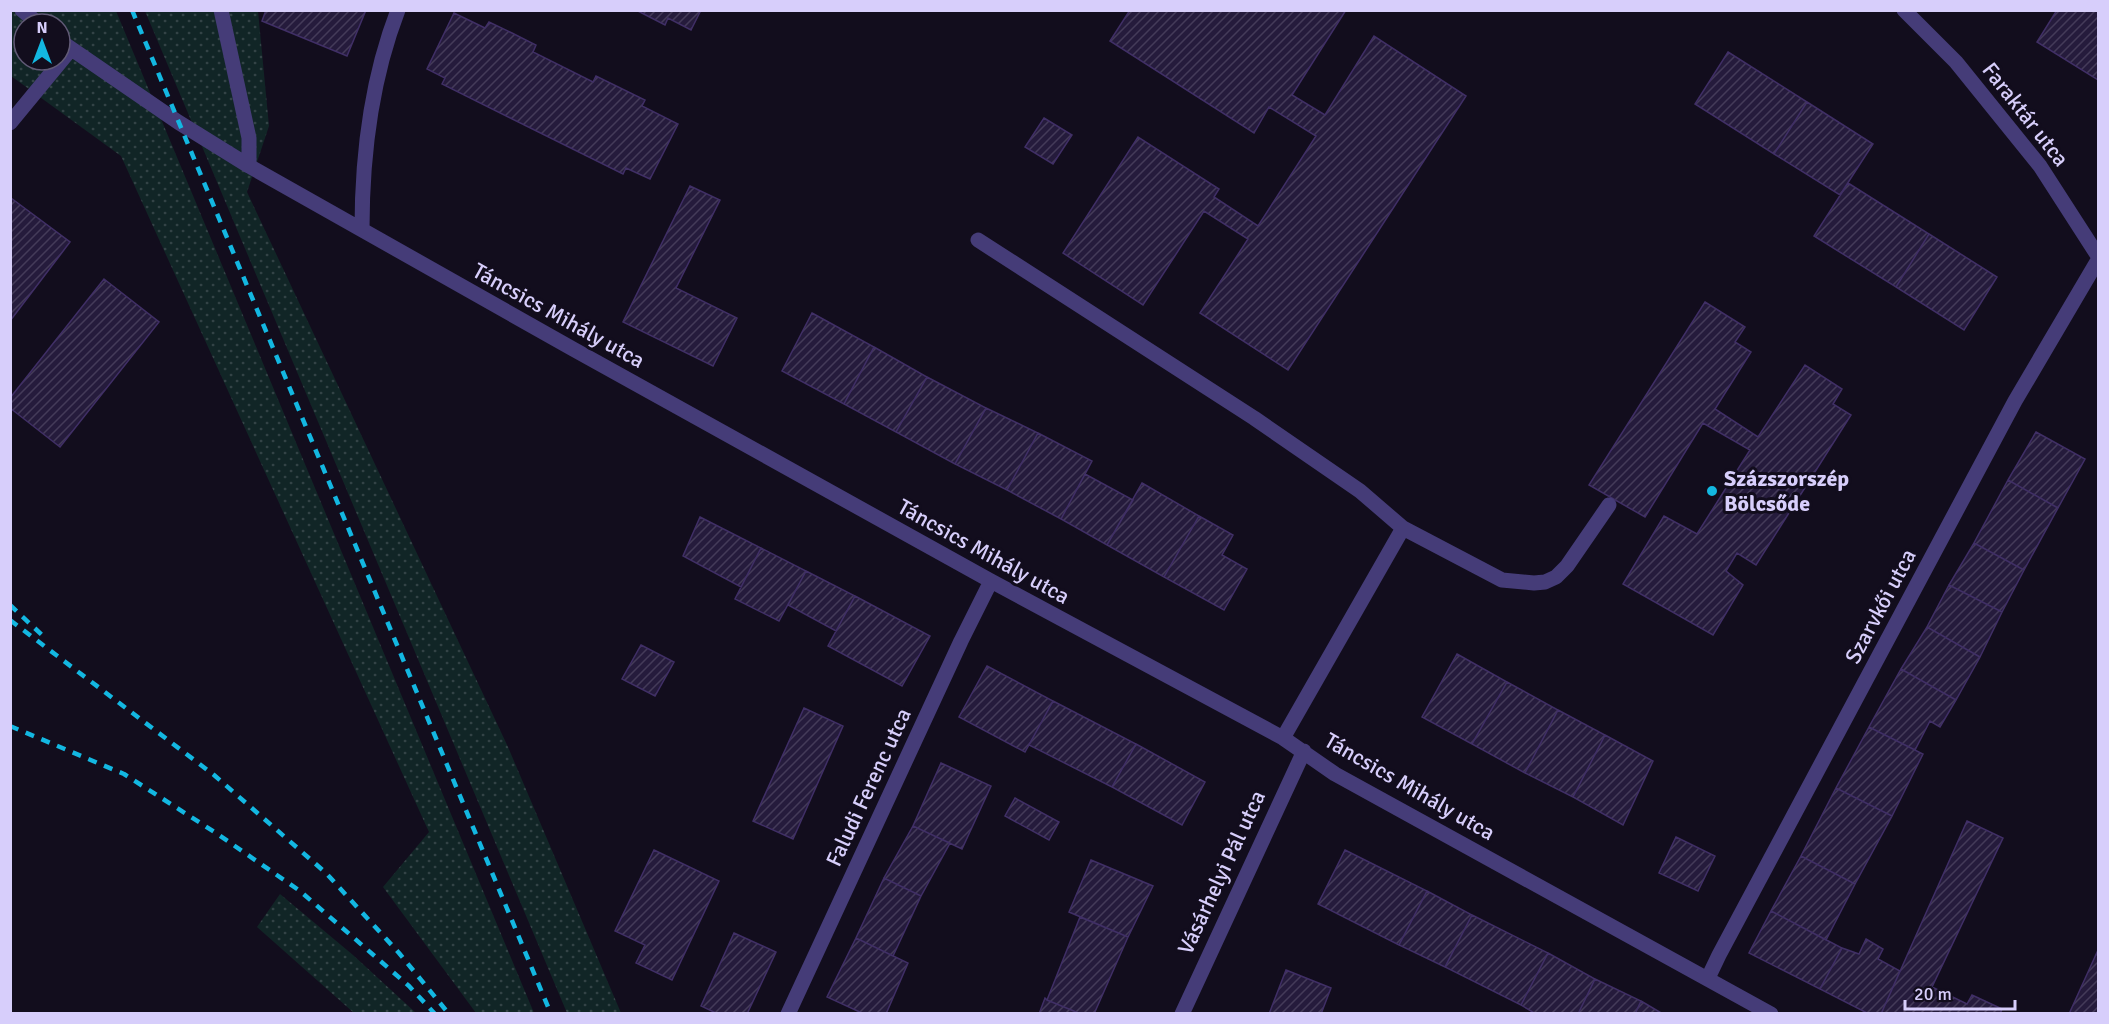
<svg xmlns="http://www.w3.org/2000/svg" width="2109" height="1024" font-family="Signika,sans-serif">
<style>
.green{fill:url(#green-dots);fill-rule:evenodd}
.building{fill:url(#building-hatch);stroke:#402f66;stroke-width:1.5}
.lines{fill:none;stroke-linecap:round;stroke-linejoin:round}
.minor{stroke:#453c78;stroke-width:15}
.rail{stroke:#13b7e1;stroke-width:4.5;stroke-dasharray:9 8;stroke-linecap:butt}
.poi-dot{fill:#13b7e1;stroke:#120d1d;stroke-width:2}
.labels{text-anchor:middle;stroke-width:6;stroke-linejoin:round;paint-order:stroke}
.street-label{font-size:22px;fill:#d7cefb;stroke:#120d1d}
.poi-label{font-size:22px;font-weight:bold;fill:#d7cefb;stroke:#120d1d;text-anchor:start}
</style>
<defs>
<pattern id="green-dots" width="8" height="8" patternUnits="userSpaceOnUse" patternTransform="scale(1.5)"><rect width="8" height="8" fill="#112526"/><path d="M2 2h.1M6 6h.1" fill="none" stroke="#334346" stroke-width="1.8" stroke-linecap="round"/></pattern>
<pattern id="building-hatch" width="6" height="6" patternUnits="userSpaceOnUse" patternTransform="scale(1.5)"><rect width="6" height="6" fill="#251b3c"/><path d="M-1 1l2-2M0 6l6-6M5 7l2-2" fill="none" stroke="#443b59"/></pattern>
</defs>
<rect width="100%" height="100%" fill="#120d1d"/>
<path class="green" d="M11 11H116L534 1013H476L383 887 429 832 121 156 11 76ZM24 24H60V60H24Z
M145 11H258L269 126 247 192 508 747 621 1013H567Z
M280 894 353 955 416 1013H354L257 927Z"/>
<path class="building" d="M266 10H366L347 56 262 21Z
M636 10H701L691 30 668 18 665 25Z
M1130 10H1346L1292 95 1325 115 1374 36 1466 96 1288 370 1200 313 1248 239 1204 211 1143 305 1063 253 1138 137 1219 189 1214 197 1258 226 1316 136 1269 107 1254 133 1110 41Z
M2057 10H2098V80L2037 42Z
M454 13 485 28 489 22 512 33 536 45 533 52 593 82 596 76 645 100 642 106 678 124 650 179 626 168 623 174 442 84 445 78 427 69Z
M1728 52 1807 102 1774 154 1695 104Z
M1807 102 1873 144 1840 195 1774 154Z
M1044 118 1072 135 1053 164 1025 147Z
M1848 183 1929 234 1896 287 1814 236Z
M690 186 720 200 676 288 737 318 713 366 623 322Z
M11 198 70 242 10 321V200Z
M1929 234 1997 277 1964 330 1896 287Z
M104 279 159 322 60 447 10 408V398Z
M1705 302 1745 327 1735 342 1751 352 1715 409 1758 437 1805 365 1842 389 1833 404 1851 415 1756 565 1737 553 1726 571 1743 585 1713 635 1623 584 1664 516 1697 534 1750 450 1703 423 1645 517 1589 485Z
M812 313 874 347 844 404 782 371Z
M874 347 927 377 896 432 844 404Z
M927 377 986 408 955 464 896 432Z
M986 408 1038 433 1007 490 955 464Z
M2036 432 2085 459 2058 508 2008 480Z
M1038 433 1092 461 1061 519 1007 490Z
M1085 474 1133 500 1107 545 1061 519Z
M2008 480 2058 508 2024 570 1974 543Z
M1142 483 1199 516 1164 577 1107 545Z
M1199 516 1233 535 1222 555 1247 569 1224 610 1164 577Z
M700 517 761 548 741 587 683 556Z
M1974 543 2024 570 2002 612 1949 585Z
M761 548 806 571 779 621 735 599Z
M806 571 855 596 836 631 788 605Z
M1949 585 2002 612 1980 657 1927 627Z
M855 596 930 636 902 686 828 646Z
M1927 627 1980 657 1956 700 1901 669Z
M641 645 674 662 655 696 622 679Z
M1457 654 1507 682 1472 744 1422 717Z
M987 666 1053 701 1025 752 959 717Z
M1901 669 1956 700 1940 727 1930 721 1915 750 1869 727Z
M1507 682 1558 710 1525 773 1472 744Z
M1053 701 1136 744 1112 787 1029 745Z
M804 708 843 726 793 839 753 821Z
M1558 710 1605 735 1573 797 1525 773Z
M1869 727 1923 754 1892 816 1836 788Z
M1605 735 1653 761 1623 825 1573 797Z
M1136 744 1205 782 1182 825 1112 787Z
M941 763 991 786 962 849 913 826Z
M1836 788 1892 816 1855 884 1801 856Z
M1015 798 1059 822 1049 840 1005 816Z
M1967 821 2003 838 1932 987 1967 1004 1972 995 2002 1009 2000 1014H1881Z
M913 826 950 843 921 896 884 878Z
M1676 837 1715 856 1698 891 1659 873Z
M654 850 719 881 672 980 636 963 645 945 615 931Z
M1345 850 1427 891 1399 945 1318 904Z
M1801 856 1855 884 1826 940 1771 911Z
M1091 860 1153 886 1128 937 1069 912Z
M884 878 921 896 893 956 856 938Z
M1427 891 1472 915 1445 967 1399 945Z
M1771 911 1842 948 1820 989 1749 953Z
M1472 915 1548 953 1521 1005 1445 967Z
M1080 917 1128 937 1094 1014H1081L1047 1000Z
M734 933 776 952 747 1014H718L701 1006Z
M856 938 908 963 886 1014H864L827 997Z
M1866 939 1883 949 1878 959 1900 971 1881 1014H1869L1820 989 1842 948 1859 954Z
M2098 950V1014H2069Z
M1548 953 1595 979 1578 1014H1536L1521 1005Z
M1286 970 1331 988 1321 1014H1269Z
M1595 979 1641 1001 1635 1014H1578Z
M1045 998 1047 1000 1081 1014H1039Z
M1641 1001 1663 1014H1635Z"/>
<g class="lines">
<path class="minor" d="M22 10 39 24
M221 10 249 138V166
M1904 10 1956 62 2040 166 2098 256
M60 41 178 122 249 166 573 349 991 581 1283 738 1335 774 1771 1014
M10 123 71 49
M362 229C362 155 371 80 398 10
M978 240 1254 418 1360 491 1403 528 1502 580 1534 583 1545 582 1556 577 1567 566 1609 505
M1283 738 1403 528
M1708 978 1719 955 2015 401 2098 260
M788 1014 961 641 991 581
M1182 1014 1304 751"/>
<path class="rail" d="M132 10 551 1014
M10 605 42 635
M10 620 214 775 326 873 399 953 449 1014
M10 726 124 774 216 833 300 891 409 986 435 1014"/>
</g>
<circle class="poi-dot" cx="1712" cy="491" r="6"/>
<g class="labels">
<g class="street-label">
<text transform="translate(2026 114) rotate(52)" y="8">Faraktár utca</text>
<text transform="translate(559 315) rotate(29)" y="8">Táncsics Mihály utca</text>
<text transform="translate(984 551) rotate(29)" y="8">Táncsics Mihály utca</text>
<text transform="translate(1880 606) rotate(-62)" y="8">Szarvkői utca</text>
<text transform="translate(1410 786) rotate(30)" y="8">Táncsics Mihály utca</text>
<text transform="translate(868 787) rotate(-65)" y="8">Faludi Ferenc utca</text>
<text transform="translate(1221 872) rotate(-65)" y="8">Vásárhelyi Pál utca</text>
</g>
<g class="poi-label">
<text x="1724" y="486">Százszorszép<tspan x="1724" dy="25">Bölcsőde</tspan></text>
</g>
</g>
<rect width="2109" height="1024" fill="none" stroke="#d7cefb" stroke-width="24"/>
<g transform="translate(42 42)"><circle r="28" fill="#120d1d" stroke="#615a76" stroke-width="1.5"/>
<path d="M0-4.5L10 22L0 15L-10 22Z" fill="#13b7e1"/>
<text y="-9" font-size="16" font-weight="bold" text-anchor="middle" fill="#d7cefb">N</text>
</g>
<path d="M1905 1000v9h110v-9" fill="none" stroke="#d7cefb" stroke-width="3"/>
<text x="1914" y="1000" font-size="18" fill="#d7cefb" stroke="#120d1d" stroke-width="4.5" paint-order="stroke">20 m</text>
</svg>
